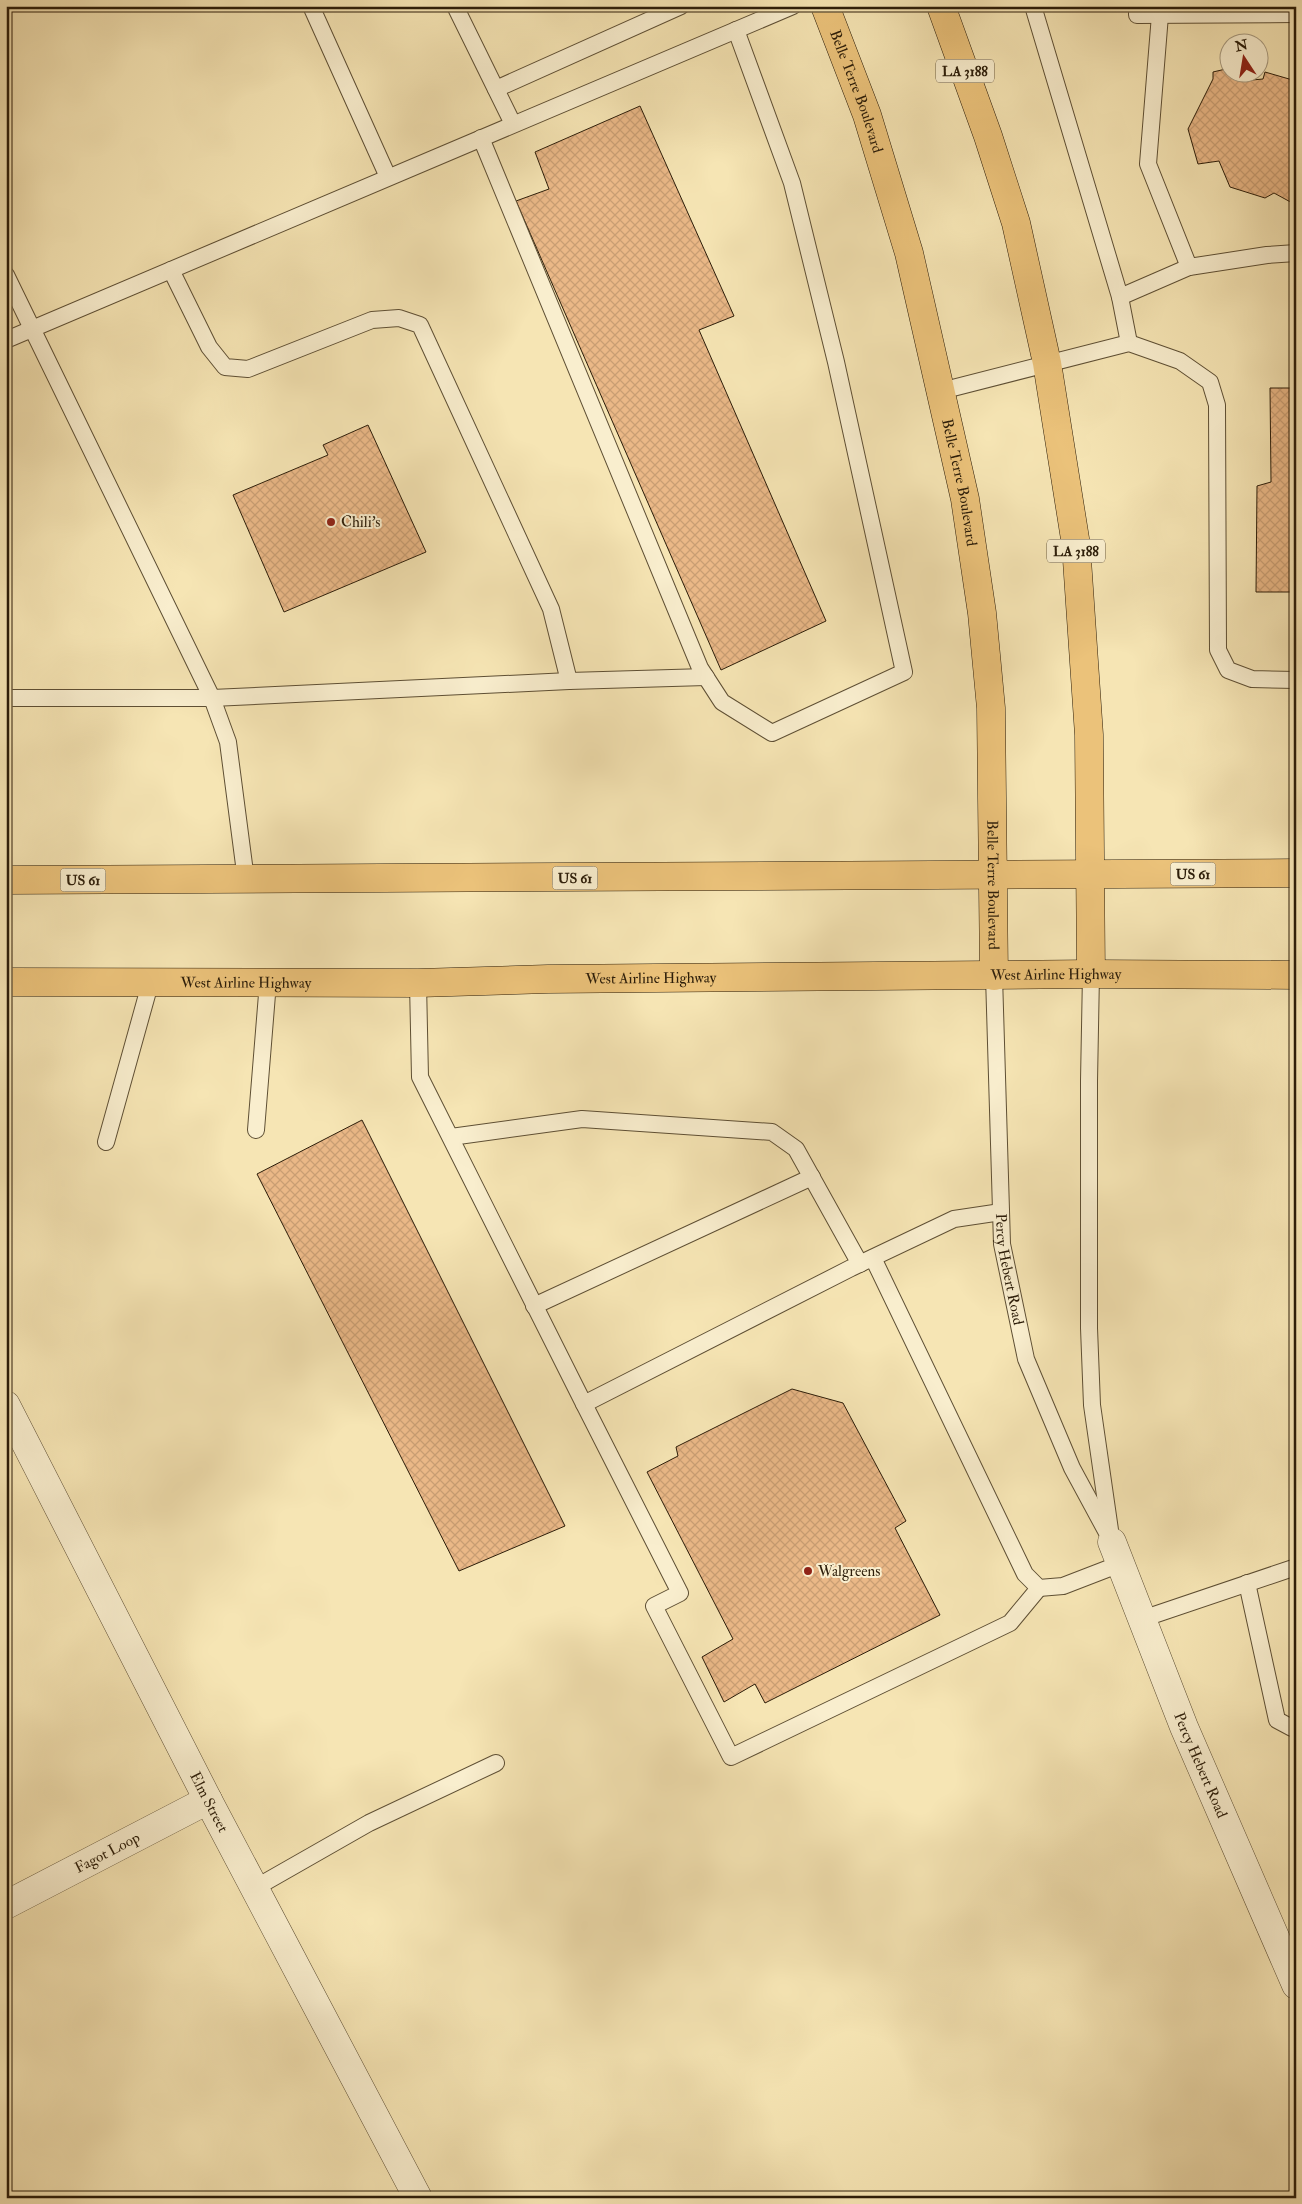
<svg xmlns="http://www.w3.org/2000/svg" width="1302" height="2204" font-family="'IM FELL Double Pica',serif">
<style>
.building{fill:url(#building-cross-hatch);stroke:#2c1d09}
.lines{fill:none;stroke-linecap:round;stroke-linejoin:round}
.service-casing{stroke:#5e4f34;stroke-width:18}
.minor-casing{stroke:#5e4f34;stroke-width:29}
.tertiary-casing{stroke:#5e4f34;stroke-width:29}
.trunk-casing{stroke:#2c1d09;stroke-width:29}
.service{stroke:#f9eece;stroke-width:16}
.minor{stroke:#f9eece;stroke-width:28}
.tertiary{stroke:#f9eece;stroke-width:28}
.trunk{stroke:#ebc27a;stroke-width:28}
.poi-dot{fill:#8f2418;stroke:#f9eece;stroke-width:2}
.labels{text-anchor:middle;stroke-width:4;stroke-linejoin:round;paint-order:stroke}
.shield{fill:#f9eece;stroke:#6a5c44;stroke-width:1}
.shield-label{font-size:14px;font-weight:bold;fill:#2c1d09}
.street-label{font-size:15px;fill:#2c1d09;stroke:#f9eece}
.poi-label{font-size:15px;fill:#2c1d09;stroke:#f9eece;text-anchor:start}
</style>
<defs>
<pattern id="building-cross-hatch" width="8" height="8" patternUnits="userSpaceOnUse" patternTransform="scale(1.25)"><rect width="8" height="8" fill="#eab887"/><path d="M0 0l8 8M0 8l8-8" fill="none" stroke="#c99e73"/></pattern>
</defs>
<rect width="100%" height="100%" fill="#f6e5b4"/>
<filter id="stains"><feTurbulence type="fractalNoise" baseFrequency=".004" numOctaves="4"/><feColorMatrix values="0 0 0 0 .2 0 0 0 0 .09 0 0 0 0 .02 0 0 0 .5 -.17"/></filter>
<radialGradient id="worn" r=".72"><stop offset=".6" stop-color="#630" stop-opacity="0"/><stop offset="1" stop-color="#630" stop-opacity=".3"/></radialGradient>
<path class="building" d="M1230 68V72H1249L1252 80 1263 79 1265 72 1296 81V205L1274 193 1265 198 1230 187 1219 161 1198 164 1188 129 1213 79V72Z
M640 106 734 316 699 330 826 621 721 670 516 201 549 189 535 152Z
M1270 388H1296V592H1256L1257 486 1271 482Z
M368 425 426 552 284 612 233 495 328 455 323 445Z
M362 1120 565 1526 459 1571 257 1174Z
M792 1389 843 1403 906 1521 895 1528 940 1615 765 1703 755 1684 724 1702 702 1657 733 1639 647 1472 678 1456 676 1447Z"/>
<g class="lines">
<defs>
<g id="service">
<path d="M311 6 388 177"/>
<path d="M455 6 513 124"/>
<path d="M1033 6 1120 297 1129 343"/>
<path d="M1137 6V15L1296 14"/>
<path d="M1160 15 1148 164 1189 267"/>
<path d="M496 89 681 6"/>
<path d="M481 138 700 668 722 702 772 733 904 672 836 362 792 183 736 30"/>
<path d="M171 270 209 347 225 367 248 369 372 320 399 318 420 325 551 609 569 681"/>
<path d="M6 275 212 698 228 742 246 880"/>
<path d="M1120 297 1189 267 1267 255 1296 253"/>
<path d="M6 340 793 6"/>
<path d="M941 391 1129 343 1180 361 1210 382 1217 405 1218 650 1228 670 1252 679 1296 680"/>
<path d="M6 698H212L569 681 706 677"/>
<path d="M1091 974 1089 1081V1328L1092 1405 1110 1530"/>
<path id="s1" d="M994 976 1002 1244 1026 1359 1072 1468 1112 1542"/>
<path d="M418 983 420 1077 584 1404 851 1268 954 1219 1001 1212"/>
<path d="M256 1130 268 982"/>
<path d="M451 1137 582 1119 772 1132 796 1149 860 1264"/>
<path d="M106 1142 150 984"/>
<path d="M873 1258 1025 1574 1039 1588 1063 1586 1120 1564"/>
<path d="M534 1306 812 1177"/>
<path d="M584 1404 680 1593 654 1606 731 1757 1010 1623 1039 1588"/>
<path d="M1247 1583 1277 1720 1292 1728 1296 1727"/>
<path d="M1142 1619 1296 1567"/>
<path d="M255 1888 369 1823 496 1763"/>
</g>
<g id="minor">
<path id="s2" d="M1112 1542 1184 1727 1296 1985"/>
<path id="s3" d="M6 1905 208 1800"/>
</g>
<g id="tertiary">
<path id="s4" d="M6 1405 208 1800 418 2198"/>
</g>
<g id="trunk">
<path id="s5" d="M825 6 867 115 909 253 965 499 982 613 991 708 994 976"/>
<path d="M941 6 988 136 1016 223 1047 363 1076 545 1089 735 1091 974"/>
<path d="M6 880 1296 873"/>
<path id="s6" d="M6 982 418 983 548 979 1091 974 1296 975"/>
</g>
</defs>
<use href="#service" class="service-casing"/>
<use href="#minor" class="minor-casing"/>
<use href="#tertiary" class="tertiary-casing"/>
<use href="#trunk" class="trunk-casing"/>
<use href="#service" class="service"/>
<use href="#minor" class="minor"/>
<use href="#tertiary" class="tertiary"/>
<use href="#trunk" class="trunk"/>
</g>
<g class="poi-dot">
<circle cx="331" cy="522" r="5"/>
<circle cx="808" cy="1571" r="5"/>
</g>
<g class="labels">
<g class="shield">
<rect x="936" y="59.5" width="58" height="23" rx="4"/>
<rect x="1047" y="539.5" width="58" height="23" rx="4"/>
<rect x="1170.5" y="862.5" width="45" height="23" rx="4"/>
<rect x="552.5" y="866.5" width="45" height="23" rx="4"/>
<rect x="60.5" y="868.5" width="45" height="23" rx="4"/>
</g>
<g class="shield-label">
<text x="965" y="76">LA 3188</text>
<text x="1076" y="556">LA 3188</text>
<text x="1193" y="879">US 61</text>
<text x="575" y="883">US 61</text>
<text x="83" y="885">US 61</text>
</g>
<g class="street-label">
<text dy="5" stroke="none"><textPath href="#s5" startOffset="91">Belle Terre Boulevard</textPath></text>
<text dy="5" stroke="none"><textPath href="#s5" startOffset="496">Belle Terre Boulevard</textPath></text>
<text dy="5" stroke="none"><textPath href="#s5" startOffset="901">Belle Terre Boulevard</textPath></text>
<text dy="5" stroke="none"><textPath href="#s6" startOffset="1050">West Airline Highway</textPath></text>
<text dy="5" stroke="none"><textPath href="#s6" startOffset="645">West Airline Highway</textPath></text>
<text dy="5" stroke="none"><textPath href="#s6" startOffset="240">West Airline Highway</textPath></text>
<text dy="5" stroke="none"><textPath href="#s1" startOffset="294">Percy Hebert Road</textPath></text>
<text dy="5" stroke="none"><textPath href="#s2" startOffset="240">Percy Hebert Road</textPath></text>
<text dy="5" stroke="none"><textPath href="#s4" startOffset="446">Elm Street</textPath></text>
<text dy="5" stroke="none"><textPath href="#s3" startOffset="114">Fagot Loop</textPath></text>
</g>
<g class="poi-label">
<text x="341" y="527">Chili's</text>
<text x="818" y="1576">Walgreens</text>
</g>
</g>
<rect width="1302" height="2204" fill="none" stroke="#f6e5b4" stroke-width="25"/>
<rect x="8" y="8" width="1287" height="2189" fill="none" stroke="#2c1d09" stroke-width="2.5"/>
<rect x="12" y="12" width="1277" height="2179" fill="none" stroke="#2c1d09"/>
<g transform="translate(1244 58) rotate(348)"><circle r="24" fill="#f9eece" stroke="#a79a7f"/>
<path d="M0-4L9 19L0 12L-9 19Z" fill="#8f2418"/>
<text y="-8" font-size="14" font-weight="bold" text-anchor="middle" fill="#2c1d09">N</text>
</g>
<rect width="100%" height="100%" filter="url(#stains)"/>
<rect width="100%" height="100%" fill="url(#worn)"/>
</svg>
